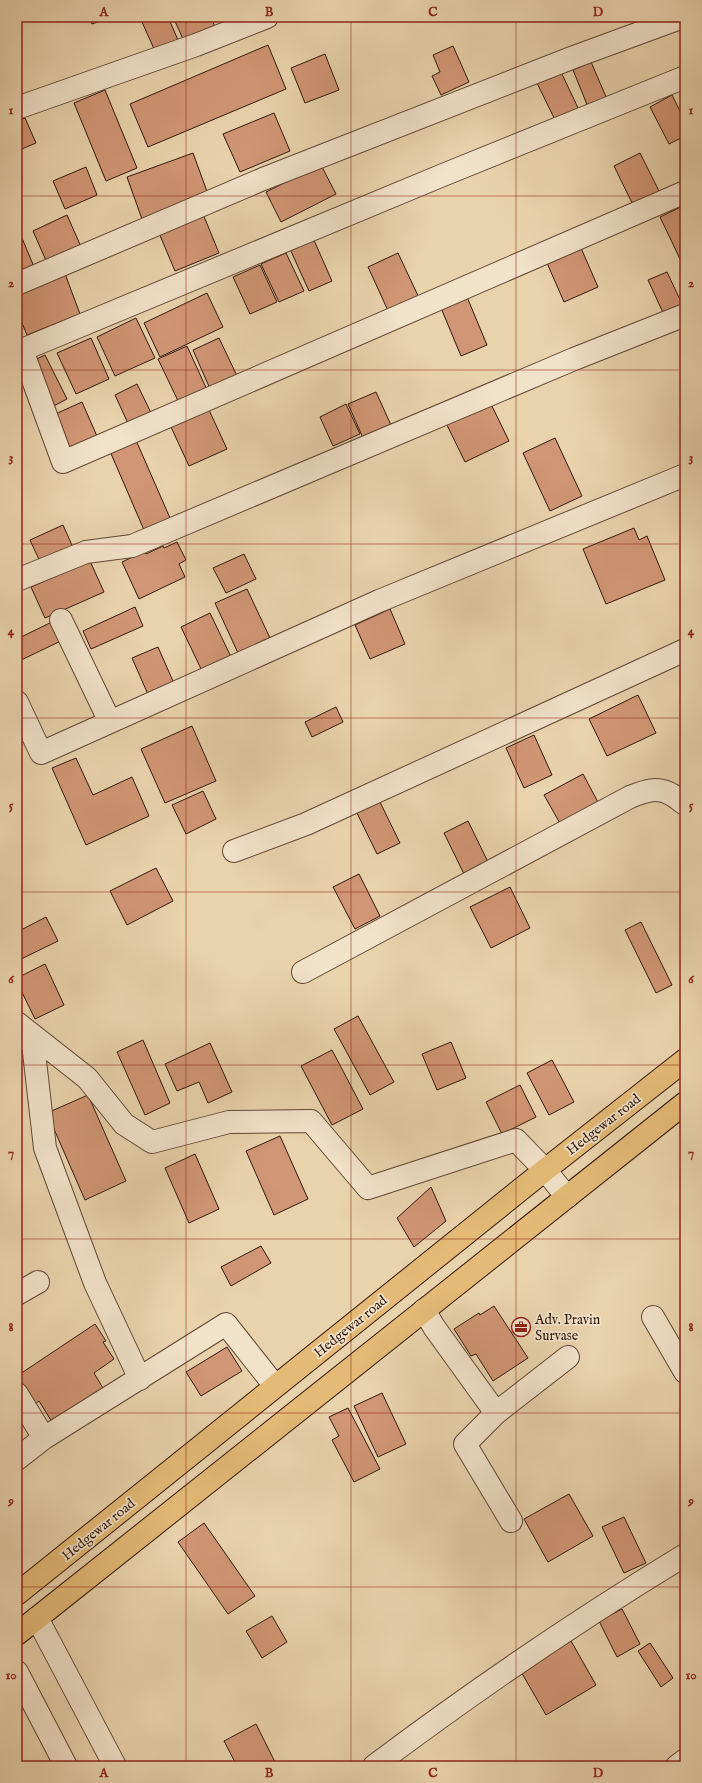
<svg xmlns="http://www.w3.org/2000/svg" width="702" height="1783" font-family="'IM FELL English',serif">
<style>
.building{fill:#d19675;stroke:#31170c}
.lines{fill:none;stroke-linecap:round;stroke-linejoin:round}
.minor-casing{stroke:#5f4634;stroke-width:24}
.major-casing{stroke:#31170c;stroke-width:24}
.minor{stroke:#f1e2ca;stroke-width:22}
.major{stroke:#e4ba76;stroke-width:22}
.grid{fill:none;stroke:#8f2418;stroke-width:1;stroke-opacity:0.55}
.labels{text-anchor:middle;stroke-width:3.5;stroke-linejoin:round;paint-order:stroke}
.street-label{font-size:14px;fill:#31170c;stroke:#f1e2ca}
.poi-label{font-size:14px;fill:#31170c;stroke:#f1e2ca;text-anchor:start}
.neatline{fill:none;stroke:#8f2418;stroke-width:1.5}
.grid-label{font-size:13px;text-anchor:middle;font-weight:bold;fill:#8f2418}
</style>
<rect width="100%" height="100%" fill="#e9d3ad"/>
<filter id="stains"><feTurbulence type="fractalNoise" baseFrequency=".005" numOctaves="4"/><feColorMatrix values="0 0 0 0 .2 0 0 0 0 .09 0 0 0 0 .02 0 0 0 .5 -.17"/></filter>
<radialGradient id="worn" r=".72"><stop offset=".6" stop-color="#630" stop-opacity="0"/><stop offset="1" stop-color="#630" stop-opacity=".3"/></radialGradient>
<path class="building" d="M89 17H111L92 24Z
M153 17H168L178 40 155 51 142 22Z
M173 17H211L215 27 184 41Z
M268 45 286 89 148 147 130 104Z
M453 46 469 82 441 95 432 76 440 72 433 55Z
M325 54 339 90 305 103 291 68Z
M591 62 607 99 588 107 573 70Z
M561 72 579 110 556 122 537 83Z
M105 90 137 168 106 181 74 103Z
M672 95 685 121V136L669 144 650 107Z
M274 113 290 151 240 172 223 134Z
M25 118 36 143 17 151V121Z
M193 153 209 197 143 222 127 177Z
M640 153 661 195 634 207 614 166Z
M321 165 336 194 281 222 266 192Z
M86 167 97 195 65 209 53 181Z
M685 205V257L680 259 660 217Z
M203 214 219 253 175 271 159 233Z
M67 215 82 249 48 265 33 231Z
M17 226 37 274 17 282Z
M313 238 332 281 309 291 290 249Z
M581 248 598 287 564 302 547 263Z
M286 253 304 291 279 302 261 264Z
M398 253 421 302 390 315 368 267Z
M260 265 277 302 250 314 233 277Z
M64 271 80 314 27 335 17 311V289Z
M667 272 684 308 665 317 648 280Z
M207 293 223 327 160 357 144 323Z
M467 297 487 345 461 356 441 308Z
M136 318 155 358 115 376 97 337Z
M91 338 109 379 76 394 57 353Z
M219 338 238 378 211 391 193 350Z
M187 346 208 392 180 405 158 359Z
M45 355 67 399 38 414 17 368Z
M137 384 154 419 131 430 115 395Z
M376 392 391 425 363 438 348 404Z
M82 402 100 443 68 456 51 416Z
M490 402 509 441 465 462 446 423Z
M346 404 360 434 333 446 320 417Z
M209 410 227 449 189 466 171 427Z
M135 438 170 518 144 530 109 449Z
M555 438 582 496 550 511 523 453Z
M63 525 75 552 43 568 30 540Z
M634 528 639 540 647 536 665 580 606 604 583 549Z
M177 542 186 560 179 564 185 577 139 599 122 562 145 551 146 554 163 546 164 548Z
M244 554 256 579 226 593 213 568Z
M90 561 104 592 45 618 31 587Z
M247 589 270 638 238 653 215 603Z
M135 607 143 626 91 649 83 631Z
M390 609 405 644 370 659 355 625Z
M210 613 232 659 203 673 181 627Z
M58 619 67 638 17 662V639Z
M158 647 176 688 150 699 132 658Z
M638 695 656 733 607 756 589 719Z
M336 707 343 722 312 737 305 722Z
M192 726 216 781 165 803 141 749Z
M534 735 552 775 524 788 506 748Z
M76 758 93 795 132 777 149 816 86 845 52 768Z
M583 774 600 806 562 827 544 795Z
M203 791 216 819 186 834 172 805Z
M379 800 400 843 377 854 356 811Z
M468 821 488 862 464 874 444 833Z
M156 868 173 901 127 925 110 891Z
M359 874 380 916 355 929 333 887Z
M510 887 530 928 491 948 470 907Z
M46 917 58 941 17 961V932Z
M641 922 672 985 656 993 625 930Z
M45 964 64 1005 35 1019 17 982V978Z
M358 1016 394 1082 370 1095 334 1029Z
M143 1040 170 1103 145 1115 117 1052Z
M451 1042 466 1078 437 1090 422 1054Z
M210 1043 232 1092 208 1103 199 1082 177 1091 165 1064Z
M332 1050 363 1109 332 1125 301 1066Z
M552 1060 574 1102 549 1115 527 1073Z
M520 1085 536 1117 502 1134 486 1102Z
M88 1095 126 1181 85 1200 47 1113Z
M280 1136 308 1199 274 1215 246 1151Z
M195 1154 219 1209 189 1223 165 1168Z
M431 1187 446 1221 414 1247 397 1218Z
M261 1246 271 1263 231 1286 221 1267Z
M494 1306 528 1358 493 1381 476 1354 471 1356 454 1329 479 1313 480 1315Z
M95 1324 106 1341 103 1342 114 1359 94 1373 103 1388 52 1422 39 1401 34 1405 17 1379V1376Z
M227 1347 242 1371 201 1396 186 1372Z
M382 1393 406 1444 378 1457 354 1406Z
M348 1408 380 1469 354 1482 332 1440 339 1436 329 1417Z
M569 1494 593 1536 548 1562 524 1519Z
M624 1517 646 1563 624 1573 602 1527Z
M204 1523 255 1596 228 1614 178 1542Z
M622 1609 640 1644 617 1657 599 1621Z
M272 1616 287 1642 262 1658 246 1631Z
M571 1641 596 1685 546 1715 520 1670Z
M650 1643 673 1678 661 1687 638 1651Z
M256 1724 277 1766H237L224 1741Z"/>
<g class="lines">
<defs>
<path id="minor" d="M685 77 443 175 22 350 63 462 685 192
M17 108 196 45 267 17
M17 284 263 179 574 57 683 17
M17 580 86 552 132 546 574 359 685 315
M61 620 110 722 379 601 685 475
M17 702 41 753 110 722
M234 851 306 824 685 650
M303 972 630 797C645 791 658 786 672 795 677 797 680 801 685 804
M17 1023 87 1078 124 1124 152 1142 229 1122 311 1121 368 1188 516 1140 545 1170 567 1197
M24 1039 32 1035 45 1148 95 1283 140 1379
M17 1294 38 1282
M424 1310 434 1327 496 1413
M653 1317 685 1372
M17 1394 44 1438
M17 1459 44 1438 226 1324 275 1386
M511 1521 465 1444 496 1413 568 1357
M37 1618 115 1766
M17 1672 66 1766
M374 1766C474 1691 578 1620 685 1555
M677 1766 685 1760"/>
<path id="major" d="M17 1594 545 1170 685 1060
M17 1634 685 1103"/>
</defs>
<use href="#minor" class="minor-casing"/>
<use href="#major" class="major-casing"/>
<use href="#minor" class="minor"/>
<use href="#major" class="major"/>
</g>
<path class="grid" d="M186 17V1766M351 17V1766M516 17V1766M17 196H685M17 370H685M17 544H685M17 718H685M17 892H685M17 1065H685M17 1239H685M17 1413H685M17 1587H685"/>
<defs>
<symbol id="office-ring" viewBox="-11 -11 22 22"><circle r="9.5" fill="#f1e2ca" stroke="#8f2418" stroke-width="1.5"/><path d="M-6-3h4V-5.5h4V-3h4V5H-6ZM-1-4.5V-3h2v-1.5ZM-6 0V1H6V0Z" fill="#8f2418"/></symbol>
</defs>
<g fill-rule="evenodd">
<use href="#office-ring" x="510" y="1316" width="22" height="22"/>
</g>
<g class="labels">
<g class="street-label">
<text transform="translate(603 1124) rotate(-38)" y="5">Hedgewar road</text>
<text transform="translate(350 1326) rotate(-39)" y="5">Hedgewar road</text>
<text transform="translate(98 1529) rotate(-39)" y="5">Hedgewar road</text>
</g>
<g class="poi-label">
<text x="535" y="1324">Adv. Pravin<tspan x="535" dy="16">Survase</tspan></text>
</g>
</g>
<rect width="702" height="1783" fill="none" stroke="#e9d3ad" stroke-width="44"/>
<rect x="22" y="22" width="658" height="1739" class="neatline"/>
<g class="grid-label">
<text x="104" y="16">A</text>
<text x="269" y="16">B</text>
<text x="433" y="16">C</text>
<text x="598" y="16">D</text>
<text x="11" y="114">1</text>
<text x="691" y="114">1</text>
<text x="11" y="287">2</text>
<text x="691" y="287">2</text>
<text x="11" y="461">3</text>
<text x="691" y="461">3</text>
<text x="11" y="635">4</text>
<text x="691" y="635">4</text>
<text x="11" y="809">5</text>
<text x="691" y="809">5</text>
<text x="11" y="983">6</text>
<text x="691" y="983">6</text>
<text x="11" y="1157">7</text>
<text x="691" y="1157">7</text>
<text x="11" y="1331">8</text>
<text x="691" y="1331">8</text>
<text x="11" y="1505">9</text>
<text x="691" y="1505">9</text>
<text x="11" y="1679">10</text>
<text x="691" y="1679">10</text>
<text x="104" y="1777">A</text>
<text x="269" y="1777">B</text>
<text x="433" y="1777">C</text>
<text x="598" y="1777">D</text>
</g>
<rect width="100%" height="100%" filter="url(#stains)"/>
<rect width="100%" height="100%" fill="url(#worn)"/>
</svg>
